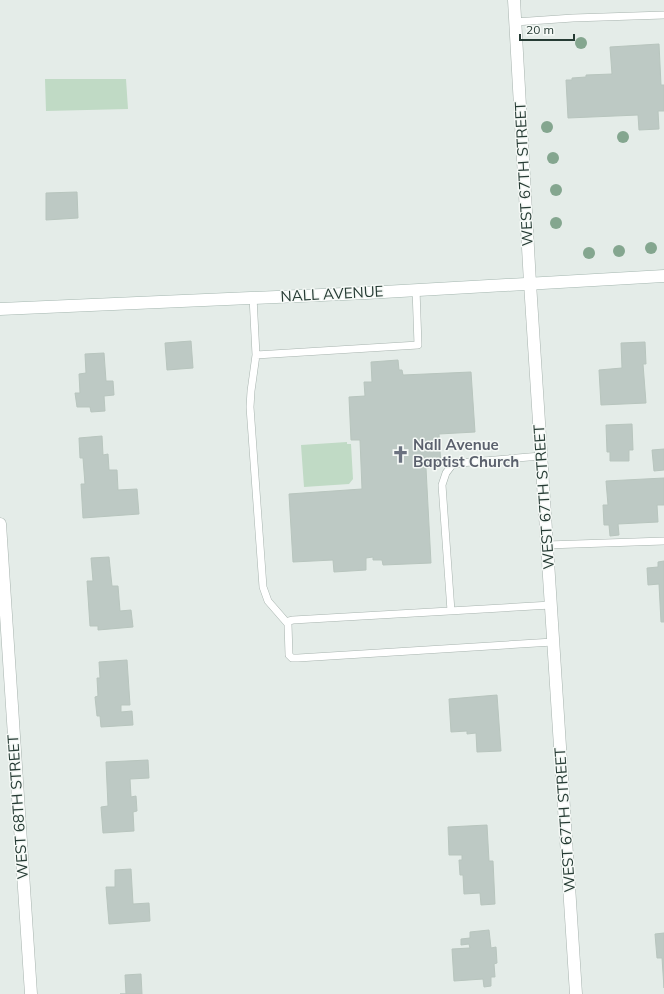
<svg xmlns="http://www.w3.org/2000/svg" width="664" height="994" font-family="Mulish,sans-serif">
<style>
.green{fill:#c0dac5}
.building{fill:#bdc9c4;stroke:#b8c5be}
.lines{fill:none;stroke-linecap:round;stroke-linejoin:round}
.service-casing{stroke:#a7b3ae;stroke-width:8}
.minor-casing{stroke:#a7b3ae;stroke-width:13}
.tertiary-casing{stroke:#a7b3ae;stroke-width:13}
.secondary-casing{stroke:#a4b6af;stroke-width:13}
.service{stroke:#fff;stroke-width:7}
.minor{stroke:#fff;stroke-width:12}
.tertiary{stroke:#fff;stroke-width:12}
.secondary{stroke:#fff;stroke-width:12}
.tree{fill:#84a68f}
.labels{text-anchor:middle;stroke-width:3;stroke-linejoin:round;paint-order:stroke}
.street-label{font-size:15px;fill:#263b34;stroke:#f5f9f6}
.worship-label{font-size:15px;font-weight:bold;fill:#5b616d;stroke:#f5f9f6;text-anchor:start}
</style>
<rect width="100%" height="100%" fill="#e4ece8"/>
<path class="green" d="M45 79H126L128 109 46 111Z
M347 442V444H351L353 479 349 484 304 487 301 445Z"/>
<path class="building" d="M659 44 661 85H664V111H658L659 129 639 130 638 115 568 118 566 80H572V78L586 77V75L612 74 610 47Z
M77 192 78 218 46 220V193Z
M191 341 193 368 167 370 165 343Z
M645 342 646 364H643L646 403 601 405 599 370 622 368 621 343Z
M104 353 106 381H113L114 395 104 396 105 411 91 412 90 407H77L75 393H80L79 374 86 373 85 354Z
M398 360 399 370H402L403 375 471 372 475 432 439 434 441 467 426 468 431 563 383 565 382 560H373V557L366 558V570L334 572 333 560 293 562 289 494 362 489 360 440H351L349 397 365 396 364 382H372L371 362Z
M632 424 633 450H629V461H610V452H607L606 425Z
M102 436 103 455 108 454 109 470H117L118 490 137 489 139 514 83 518 81 484H85L83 458H80L79 438Z
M664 449V470L654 471 652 450Z
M664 478V505H657L658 522 618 524 619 535 610 536 609 525H604L603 505H608L606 481Z
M109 557 112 586H118L120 611 131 610 133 627 98 630V626H90L87 581H93L91 558Z
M664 561V622H661L659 584 648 585 647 568 658 567V562Z
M127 660 130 705H121V712L132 711 133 725 101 727 100 716H97L95 697 98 696 97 678H100L99 662Z
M497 695 501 751 477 752 476 733 467 734V731L451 732 449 699Z
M148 760 149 778 130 779 131 797 136 796 137 811 133 812 134 831 103 833 101 807 108 806 106 762Z
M487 825 489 861H493L495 904 481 905 480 893 464 894 463 875H460L459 860H462V855H449L448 827Z
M131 869 133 904 149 903 150 921 109 924 106 887H115V870Z
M489 930 491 948 496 947 497 963 494 964 495 977H491V986L484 987 483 979 454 981 452 949 470 948 469 944 461 945V939L470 938V932Z
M664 933V988L662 958H657L655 934Z
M141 974 142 994H120H126L125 975Z"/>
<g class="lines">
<defs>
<path id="service" d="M515 22 573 18 664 15
M253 297 256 355
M547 545 664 541
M551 605 293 620 289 621 288 624 289 655 292 658H298L553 642
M451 611 442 485 446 473 452 465 460 463 541 456
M288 624 268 601 263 587 250 407 251 391 256 355 418 345 416 289"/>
<path id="minor" d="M0 524 31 994"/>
<path id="tertiary" d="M514 0 530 283 576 994"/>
<path id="secondary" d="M0 309 366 293 664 276"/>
</defs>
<use href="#service" class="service-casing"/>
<use href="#minor" class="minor-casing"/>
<use href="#tertiary" class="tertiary-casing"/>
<use href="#secondary" class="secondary-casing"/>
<use href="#service" class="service"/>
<use href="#minor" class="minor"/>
<use href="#tertiary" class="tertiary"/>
<use href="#secondary" class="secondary"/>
</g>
<g class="tree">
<circle cx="581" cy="43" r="6"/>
<circle cx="547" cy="127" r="6"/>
<circle cx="623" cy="137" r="6"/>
<circle cx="553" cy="158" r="6"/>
<circle cx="556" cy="190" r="6"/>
<circle cx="556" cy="223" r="6"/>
<circle cx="651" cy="248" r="6"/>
<circle cx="619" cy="251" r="6"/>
<circle cx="589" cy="253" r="6"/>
</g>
<defs>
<symbol id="church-bare" viewBox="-9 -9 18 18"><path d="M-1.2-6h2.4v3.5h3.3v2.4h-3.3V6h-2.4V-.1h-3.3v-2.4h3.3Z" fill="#6b7280" stroke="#f5f9f6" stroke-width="2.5" paint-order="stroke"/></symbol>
</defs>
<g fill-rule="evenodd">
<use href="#church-bare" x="388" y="442" width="25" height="25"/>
</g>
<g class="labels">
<g class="street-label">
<text transform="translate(524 174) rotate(-93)" y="5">WEST 67TH STREET</text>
<text transform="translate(332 294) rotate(-3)" y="5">NALL AVENUE</text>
<text transform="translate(544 497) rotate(-94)" y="5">WEST 67TH STREET</text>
<text transform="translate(18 807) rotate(-94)" y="5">WEST 68TH STREET</text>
<text transform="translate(565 820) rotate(-94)" y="5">WEST 67TH STREET</text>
</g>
<g class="worship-label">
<text x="413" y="450">Nall Avenue<tspan x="413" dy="17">Baptist Church</tspan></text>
</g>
</g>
<path d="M520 34v6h54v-6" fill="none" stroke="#263b34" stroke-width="2"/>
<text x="526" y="34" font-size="12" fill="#263b34" stroke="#f5f9f6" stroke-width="3" paint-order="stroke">20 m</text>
</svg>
